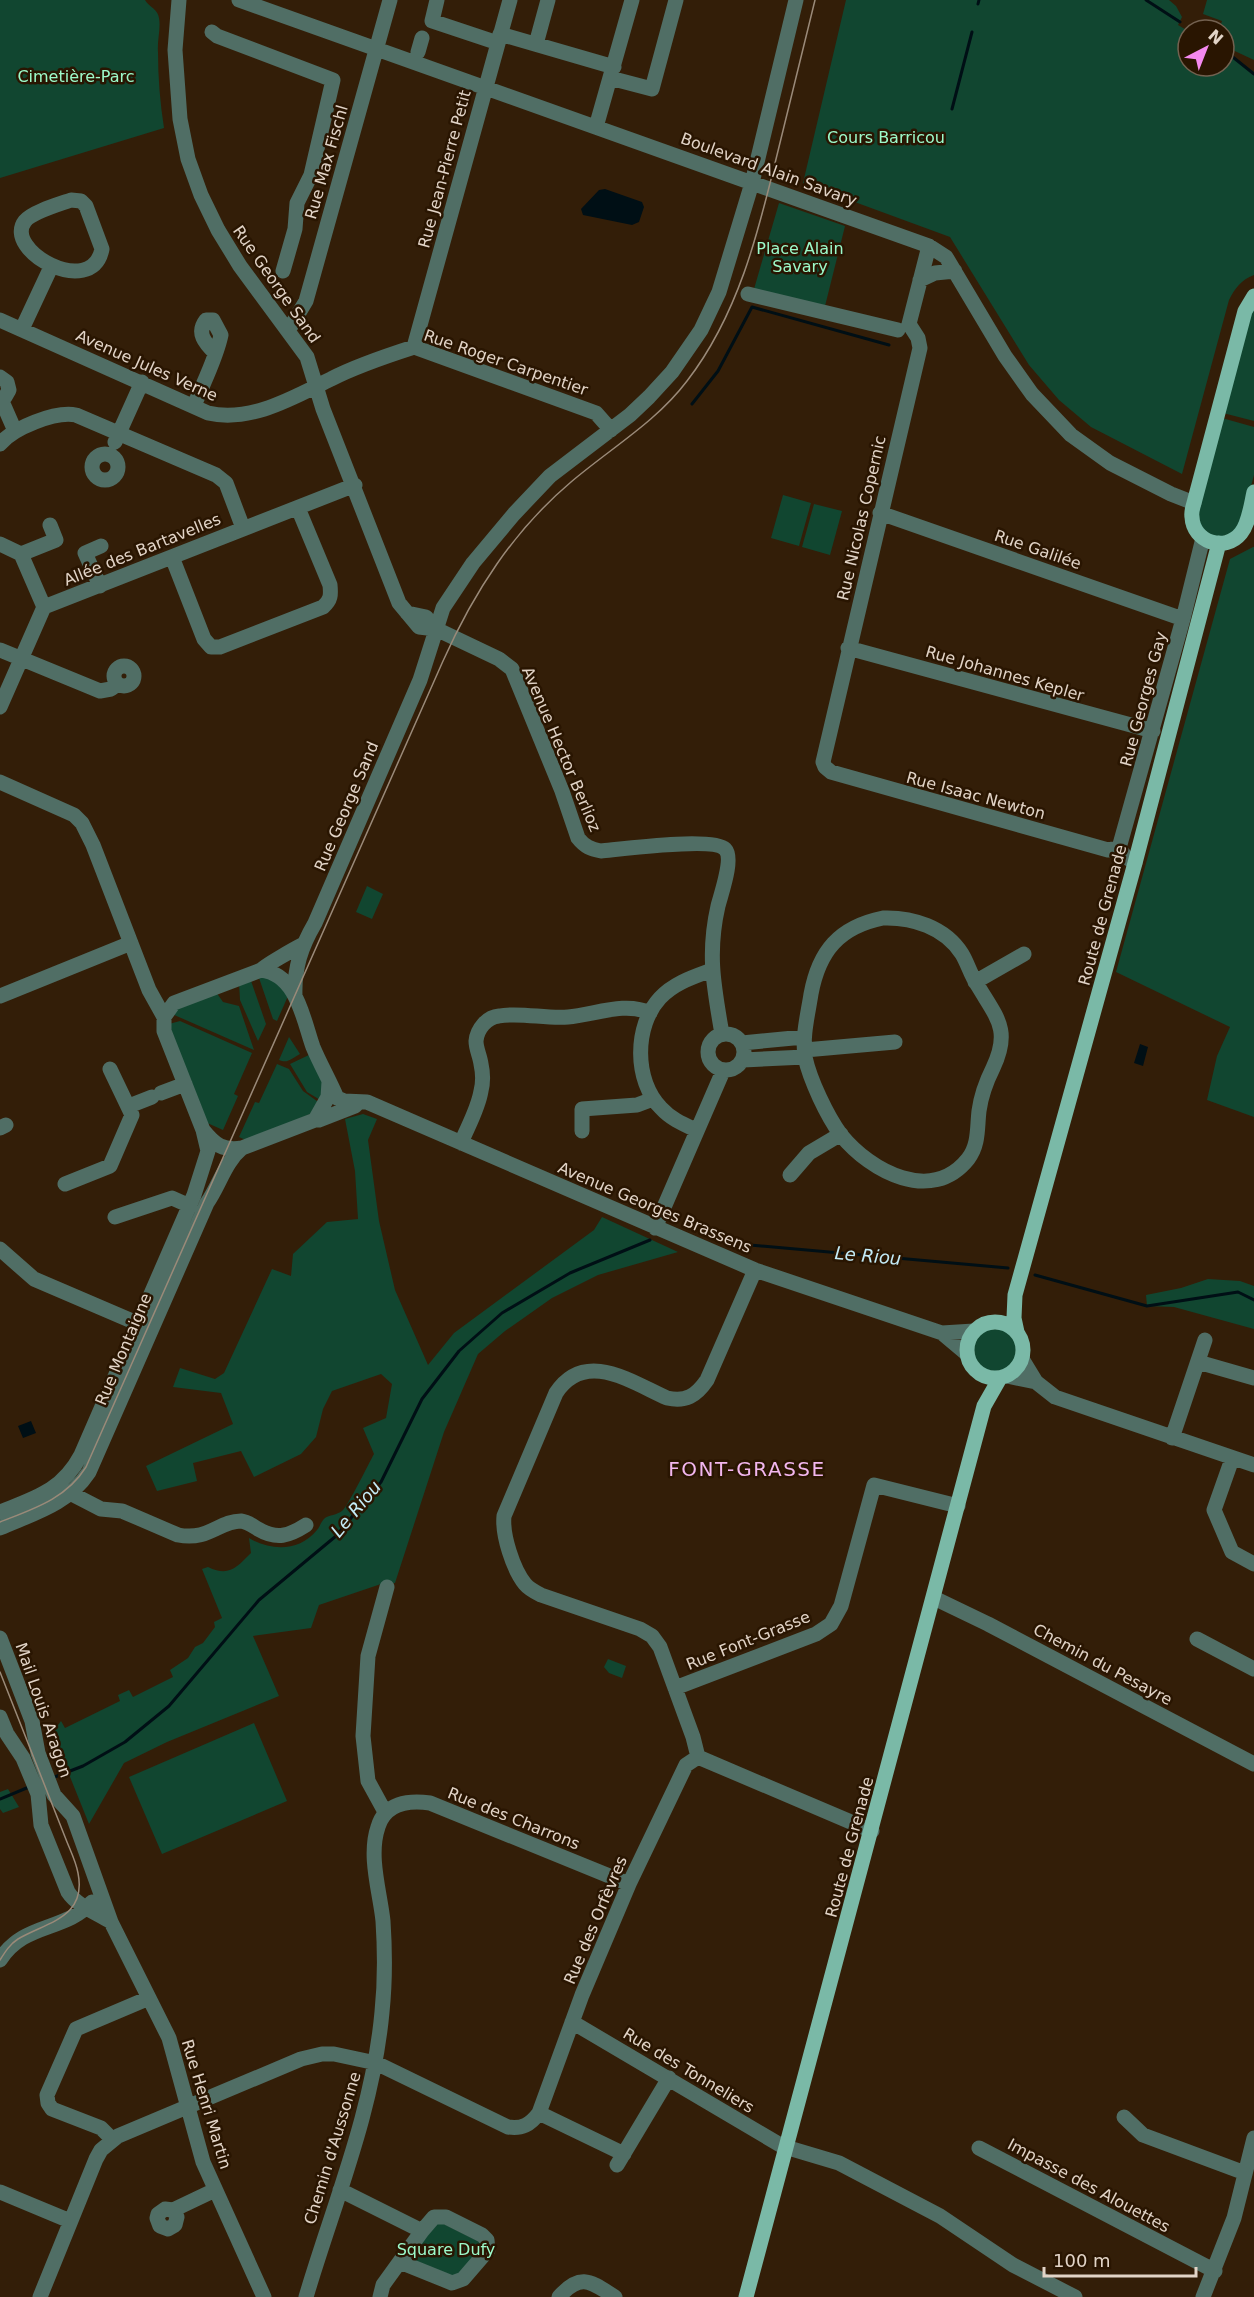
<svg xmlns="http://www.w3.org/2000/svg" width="1254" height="2297" font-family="'DejaVu Sans',sans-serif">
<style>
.green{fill:#114630}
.water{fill:#000f15}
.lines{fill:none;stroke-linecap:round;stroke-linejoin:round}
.stream{stroke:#000f15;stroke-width:3}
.minor{stroke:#506e65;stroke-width:15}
.major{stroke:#7ab9a7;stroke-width:15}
.tram{stroke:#9a8a79;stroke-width:1.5}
.labels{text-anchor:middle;stroke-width:5;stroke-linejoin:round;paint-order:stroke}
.park-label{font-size:16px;fill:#9cfaca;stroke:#291501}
.street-label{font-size:16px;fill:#e2d4c7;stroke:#291501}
.water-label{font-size:18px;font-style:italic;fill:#c3ebf7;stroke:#291501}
.quarter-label{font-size:20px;letter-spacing:1.5px;fill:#f2b6ee;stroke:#291501}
</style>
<rect width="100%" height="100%" fill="#331e08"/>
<path class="green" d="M0 0H145C149 7 158 9 159 18 161 28 157 41 158 52 158 77 160 103 164 128L0 178Z
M846 0H1169L1176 6 1182 17 1178 25 1188 31V66H1224V52L1254 72V275C1241 280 1235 288 1229 300L1182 474 1091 427 1059 400 1029 365 950 237 803 183Z
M1207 0H1254V60L1224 46V30H1219L1222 21 1203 14Z
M779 203 845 226 825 306 754 289Z
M1254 303V421L1223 413Z
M1222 418 1254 427V475L1241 524 1237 531 1218 538 1201 530 1197 510Z
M783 495 811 503 799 546 771 538Z
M814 504 842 511 830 555 802 547Z
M1253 547H1254V1117L1207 1100 1217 1056 1230 1027 1116 972 1230 559Z
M367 886 383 894 372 919 356 912Z
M258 975 274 978 288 996 277 1021 273 1019Z
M250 978 266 1024 258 1041 240 1000 239 983Z
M216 992 223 1002 239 1006 254 1050 172 1014 175 1009Z
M180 1021 252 1053 234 1094 238 1096 223 1130 205 1122 169 1024Z
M289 1037 300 1054C292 1058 288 1064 279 1060Z
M311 1054 322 1081V1101L307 1092 290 1064Z
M277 1064 289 1069 303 1091 321 1104 317 1111 248 1141 239 1137 255 1102 259 1103Z
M363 1114 377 1119 368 1140 379 1221 395 1290 428 1365 454 1333 594 1230 602 1217 678 1252 598 1275 552 1298 505 1331 478 1354 444 1432 395 1583 381 1584 319 1605 311 1628 253 1636 279 1696 167 1742 124 1763 89 1824 54 1737 50 1736 61 1721 65 1728 120 1701 118 1695 129 1690 133 1697 173 1677 170 1670 188 1658 195 1647 203 1643 215 1627 214 1622 222 1618 202 1569 208 1567C229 1577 236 1568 251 1553L249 1538C271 1551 299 1552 317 1530 320 1527 321 1521 325 1518 329 1515 337 1515 342 1511 347 1508 369 1463 374 1454L363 1428 386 1418 392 1384 381 1374 332 1391 323 1409 316 1437 301 1454 254 1477 241 1451 193 1463 197 1481 157 1491 146 1466 233 1424 221 1393 173 1387 180 1368 215 1379 224 1373 272 1269 291 1276 293 1254 327 1222 358 1219 355 1171 345 1119Z
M1208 1279 1240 1281 1254 1286V1329L1174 1307 1147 1306 1146 1295 1181 1288Z
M974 1350a21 21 0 1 1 42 0a21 21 0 1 1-42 0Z
M608 1659 626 1666 622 1678 609 1673 604 1667Z
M254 1723 287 1801 162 1854 129 1777Z
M8 1789 19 1807 3 1813 0 1809V1792Z
M436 2220 484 2244 458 2278 413 2264 409 2255Z"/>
<path class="water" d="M605 189 642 202 644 207 639 222 632 225 583 215 581 209 599 190Z
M1140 1044 1148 1047 1143 1066 1134 1063Z
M31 1421 36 1433 23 1438 18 1426Z"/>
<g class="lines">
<path class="stream" d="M1146 0 1180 22
M978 4 979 0
M1224 50 1254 74
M952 109 972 32
M692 404 718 371 752 307 889 345
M727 1243 1008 1268
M1035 1275 1147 1306 1238 1292 1254 1300
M52 1778 83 1766 125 1742 169 1706 259 1600 336 1536 381 1482 422 1399 459 1351 502 1313 570 1273 650 1240
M0 1799 29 1787"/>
<path class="minor" d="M179 0 175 50 180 119 188 159 201 195 218 230 240 266 307 357 323 409 399 603 419 627 436 629
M239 0 929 246 946 257 1005 356 1032 394 1071 435 1110 463 1171 494 1194 503
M437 0 432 21 498 43
M212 32 217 36 333 80 311 175 297 203 295 229 283 271
M500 34 614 67
M536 44 548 0
M418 52 422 38
M610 78 652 89 676 0
M596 127 632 0
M71 200 81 201 86 206 102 249C92 300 2 250 25 221 32 212 60 204 71 200Z
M929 246 909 324 918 338 920 348 823 762 825 767 831 772 1108 850 1119 848
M920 280 935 273 955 271
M748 294 898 330
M0 320 208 413C251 423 294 397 331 379 356 366 386 356 414 347L596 413 611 430
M22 329 51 267
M288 331 306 301 390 0
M414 347 510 0
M0 377 7 382 9 390 5 397 0 399
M1 399 15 431
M194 406C203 383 216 359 221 335L213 320H206C196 333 205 343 215 353
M115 442 142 382
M0 444C13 428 55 411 76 415L216 475 226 483 243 528
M92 467a13 13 0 1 1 26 0a13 13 0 1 1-26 0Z
M880 513 1183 619
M0 544 21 554 44 607
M21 554 56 540 50 525
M172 557 204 639 211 647H220L323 607C331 600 331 595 330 585L298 508
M100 586 85 553 101 546
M407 613 426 617 436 629 499 659 512 669 562 791 578 838C585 847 591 849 601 851 622 849 713 837 725 849 734 858 721 894 718 906 707 954 714 987 722 1034
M848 648 1153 731
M0 650 100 691 111 689 118 684
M114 676a10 10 0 1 1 20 0a10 10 0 1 1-20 0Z
M0 707 44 607 355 485
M0 782 74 815 82 823 93 845 149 990 164 1017
M1135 863 1125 856 1119 848 1183 619 1203 538
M883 918C912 917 945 927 962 954 968 964 971 976 978 986 997 1018 1011 1030 993 1068 986 1082 981 1096 979 1111 977 1128 979 1145 968 1159 932 1204 871 1172 841 1135 827 1116 810 1080 805 1057 802 1036 808 1014 811 994 819 951 839 927 883 918Z
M302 945C296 948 264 966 261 970L174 1003 164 1017V1031L203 1130C215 1145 223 1151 242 1148L315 1120H319L355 1106 359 1102
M261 970C297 974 303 1019 313 1047 320 1064 330 1081 337 1098L344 1101 367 1102 755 1270 942 1333 967 1354
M975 982 1024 954
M0 996 131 943
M295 996C294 968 301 947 315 923L420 680 443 608 473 563 514 514 550 476 630 415 649 397 672 372 701 330 719 292 752 183 796 0
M708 1052a18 18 0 1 1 36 0a18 18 0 1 1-36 0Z
M742 1043 804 1037
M805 1050 895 1042
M743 1060 805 1057
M161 1093 185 1084
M129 1106 152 1097
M315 1120 328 1097 329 1082
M0 1128 6 1125
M696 1130C683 1124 671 1119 661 1108 634 1081 634 1026 660 998 674 983 693 977 712 970
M582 1131V1109L637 1105 653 1099
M461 1143C468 1126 478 1109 481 1091 483 1083 483 1073 481 1064 480 1056 476 1049 476 1041 477 1029 487 1017 499 1016 520 1012 546 1019 568 1017 594 1015 625 1001 650 1013
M790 1175 809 1153 841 1134
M65 1184 110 1166 132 1115 110 1069
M115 1217 172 1198 190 1206
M655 1228 723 1071
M0 1249 34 1279 139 1324
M942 1333 974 1331
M1022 1359 1036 1382 1055 1397 1254 1465
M1198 1362 1254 1378
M1007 1376 1036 1382
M1172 1438 1205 1340
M1232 1459 1214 1510 1232 1552 1254 1564
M72 1494 101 1509 122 1511 178 1535C209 1541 219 1521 241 1521 248 1522 253 1526 258 1529 277 1540 289 1536 306 1525
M0 1512C35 1498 62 1491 81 1455L194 1195 208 1151 203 1130
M0 1528C34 1513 67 1505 89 1472L207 1203C220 1184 225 1162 242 1148
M934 1598 988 1624 1254 1764
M0 1638 32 1721 38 1753 54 1795 73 1816 111 1922 169 2038 203 2162 264 2297
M1197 1639 1254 1669
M675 1688 816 1634 831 1624 841 1606 874 1485 958 1506
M0 1717 7 1734 23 1758 38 1794 41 1825 68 1892C77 1906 97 1913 111 1922
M698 1757 693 1737 660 1647 652 1636 640 1629 541 1595C535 1592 529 1589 525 1584 513 1569 502 1535 504 1516L556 1393C585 1349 631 1382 667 1398 686 1402 696 1396 707 1380L755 1270
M698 1757 872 1831
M385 1812 368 1781 363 1736 368 1656 387 1587
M0 1960C24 1922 65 1932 92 1902
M572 2022 782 2146 839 2163 940 2216 1013 2265 1075 2297
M539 2113 624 2154
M1124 2117 1143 2135 1245 2173
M112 2139 101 2128 52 2109 48 2103 47 2095 76 2029 149 1998
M979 2148 1215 2271
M617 2165 669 2078
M340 2190 422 2231 383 2285 380 2297
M0 2192 70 2221
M173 2210 177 2217 175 2225 168 2229 160 2226 157 2218 158 2214 165 2209 173 2210 215 2190
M400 2262 452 2283 463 2279 488 2250 487 2240 482 2235 446 2217H434L422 2231
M40 2297 96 2159 101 2150 118 2136 301 2059 322 2054H334L376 2063 508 2127C522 2129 530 2125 539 2113L582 1995 629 1884 686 1765 698 1757
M306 2297C334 2203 373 2111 382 2012 385 1983 385 1951 383 1921 380 1892 368 1856 378 1827 385 1803 408 1800 430 1803L629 1884
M559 2297C581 2272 591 2282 615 2297
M1203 2297 1234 2218 1254 2138"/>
<path class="major" d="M1254 296 1245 311 1194 503C1193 507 1191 512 1192 517 1193 542 1225 553 1241 533 1249 523 1251 505 1254 492
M967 1350a28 28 0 1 1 56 0a28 28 0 1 1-56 0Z
M1017 1332 1014 1318 1015 1295 1135 863 1219 543
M746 2297 984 1406 1000 1378"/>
<path class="tram" d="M0 1522C33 1509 66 1499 86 1467L443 661C474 592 513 531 571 482 611 448 656 422 687 381 738 315 758 234 777 155 790 103 802 52 815 0
M0 1672 67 1842C71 1852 76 1862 78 1873 87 1918 47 1922 18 1939 10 1944 5 1952 0 1960"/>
</g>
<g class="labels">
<g class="park-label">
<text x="76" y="82">Cimetière-Parc</text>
<text x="886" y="143">Cours Barricou</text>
<text x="800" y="254">Place Alain<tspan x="800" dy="18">Savary</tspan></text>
<text x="446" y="2255">Square Dufy</text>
</g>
<g class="street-label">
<text transform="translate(326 162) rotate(-74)" y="6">Rue Max Fischl</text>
<text transform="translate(444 169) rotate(-75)" y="6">Rue Jean-Pierre Petit</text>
<text transform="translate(769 169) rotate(20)" y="6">Boulevard Alain Savary</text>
<text transform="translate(277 284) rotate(55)" y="6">Rue George Sand</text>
<text transform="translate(506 362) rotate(19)" y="6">Rue Roger Carpentier</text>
<text transform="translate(147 365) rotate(24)" y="6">Avenue Jules Verne</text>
<text transform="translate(861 518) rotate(-77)" y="6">Rue Nicolas Copernic</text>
<text transform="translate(142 549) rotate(-22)" y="6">Allée des Bartavelles</text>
<text transform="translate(1038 549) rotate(19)" y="6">Rue Galilée</text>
<text transform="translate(1005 673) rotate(16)" y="6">Rue Johannes Kepler</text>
<text transform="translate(1143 699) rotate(-75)" y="6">Rue Georges Gay</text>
<text transform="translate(562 749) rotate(67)" y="6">Avenue Hector Berlioz</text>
<text transform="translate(976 795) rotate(15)" y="6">Rue Isaac Newton</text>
<text transform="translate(346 806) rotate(-67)" y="6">Rue George Sand</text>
<text transform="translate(1102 915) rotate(-75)" y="6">Route de Grenade</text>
<text transform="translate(655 1207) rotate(23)" y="6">Avenue Georges Brassens</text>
<text transform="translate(123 1349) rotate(-67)" y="6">Rue Montaigne</text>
<text transform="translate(748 1640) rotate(-22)" y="6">Rue Font-Grasse</text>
<text transform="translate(1103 1664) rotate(28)" y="6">Chemin du Pesayre</text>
<text transform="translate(44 1710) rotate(71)" y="6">Mail Louis Aragon</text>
<text transform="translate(514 1818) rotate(22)" y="6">Rue des Charrons</text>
<text transform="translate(849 1847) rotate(-75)" y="6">Route de Grenade</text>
<text transform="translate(595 1920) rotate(-67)" y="6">Rue des Orfèvres</text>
<text transform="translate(689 2070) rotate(31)" y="6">Rue des Tonneliers</text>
<text transform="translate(207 2104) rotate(73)" y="6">Rue Henri Martin</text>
<text transform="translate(332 2148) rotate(-73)" y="6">Chemin d'Aussonne</text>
<text transform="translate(1089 2185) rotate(28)" y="6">Impasse des Alouettes</text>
</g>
<g class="water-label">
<text transform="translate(868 1256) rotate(5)" y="6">Le Riou</text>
<text transform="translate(356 1509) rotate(-50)" y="6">Le Riou</text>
</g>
<g class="quarter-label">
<text x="747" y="1476">FONT-GRASSE</text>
</g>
</g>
<g transform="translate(1206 48) rotate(42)"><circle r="28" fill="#291501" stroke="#736150" stroke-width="1.5"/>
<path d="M0-4.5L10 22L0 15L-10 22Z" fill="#f489f0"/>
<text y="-9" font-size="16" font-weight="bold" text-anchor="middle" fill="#e2d4c7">N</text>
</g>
<path d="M1044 2267v9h152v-9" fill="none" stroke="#e2d4c7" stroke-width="3"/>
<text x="1053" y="2267" font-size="18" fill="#e2d4c7" stroke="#291501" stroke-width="4.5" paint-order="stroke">100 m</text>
</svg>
